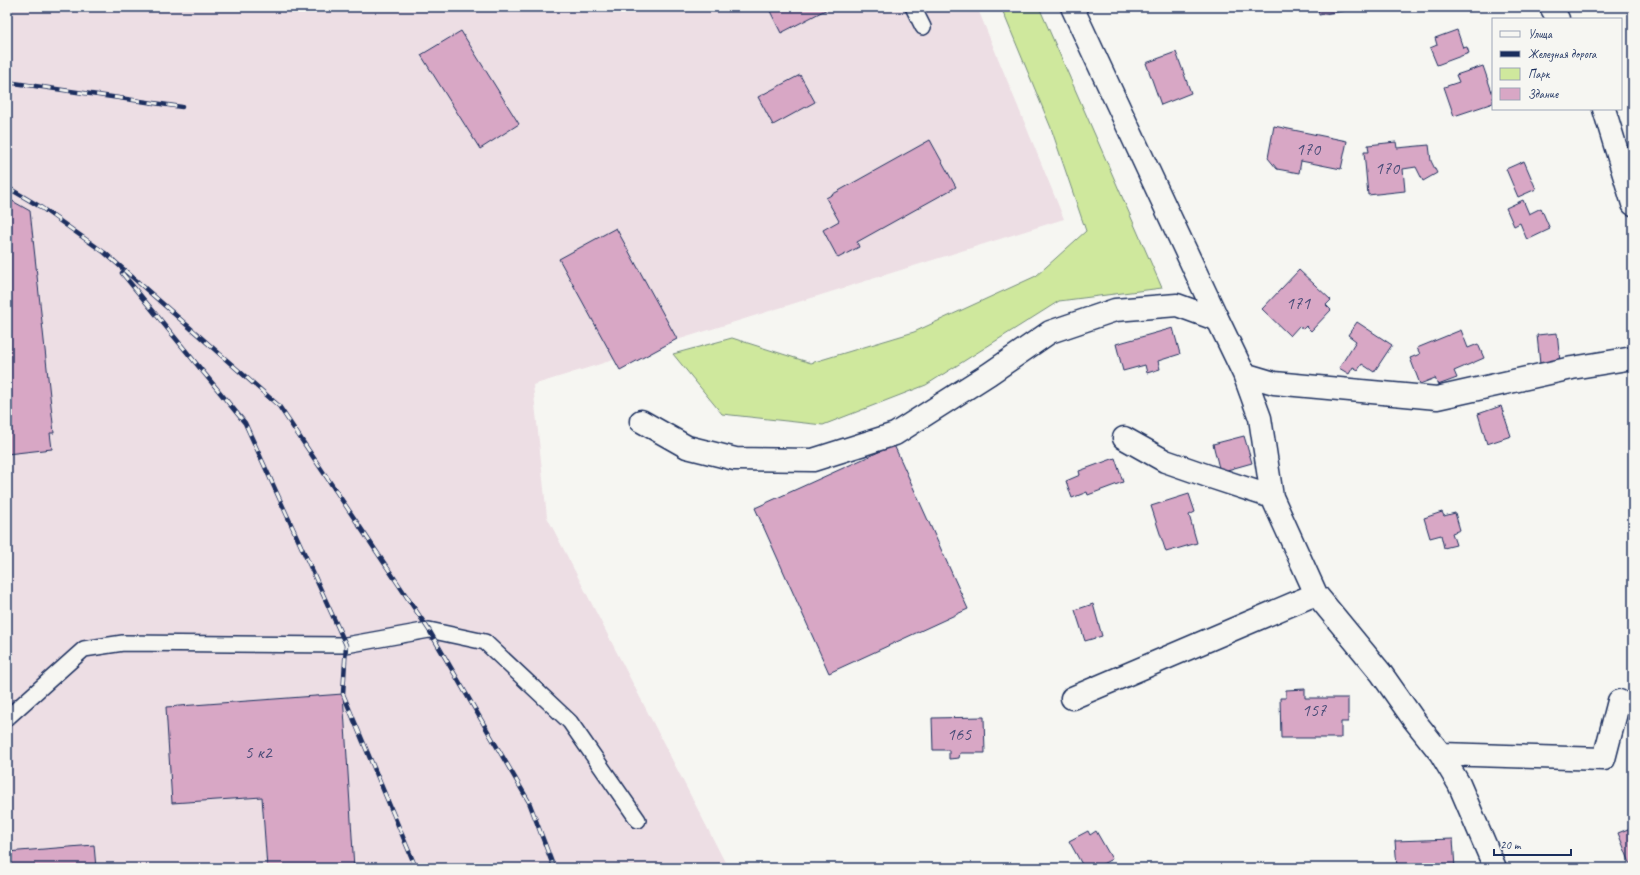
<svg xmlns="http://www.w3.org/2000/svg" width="1640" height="875" font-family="Caveat,sans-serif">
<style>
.built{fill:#eddee4}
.green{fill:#cfe89d;stroke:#758c7e}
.building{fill:#d8a7c5;stroke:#1b2f5e}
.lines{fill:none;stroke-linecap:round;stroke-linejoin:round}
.lane-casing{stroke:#1b2f5e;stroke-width:18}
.street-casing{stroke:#1b2f5e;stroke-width:25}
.lane{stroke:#f6f6f2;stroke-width:15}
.street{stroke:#f6f6f2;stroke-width:22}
.rail-casing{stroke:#1b2f5e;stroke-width:4.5}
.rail{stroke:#f6f6f2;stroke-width:3;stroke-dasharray:9;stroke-linecap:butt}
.labels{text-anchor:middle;stroke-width:4;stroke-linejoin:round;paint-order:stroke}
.number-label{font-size:18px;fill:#4a4d78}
</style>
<rect width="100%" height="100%" fill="#f6f6f2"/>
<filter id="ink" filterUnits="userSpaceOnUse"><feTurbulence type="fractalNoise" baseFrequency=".025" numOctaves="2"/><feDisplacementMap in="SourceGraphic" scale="8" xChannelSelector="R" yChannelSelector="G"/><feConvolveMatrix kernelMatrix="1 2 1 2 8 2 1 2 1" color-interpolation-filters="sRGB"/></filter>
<g filter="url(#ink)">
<path class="built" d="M7 7H977L1064 219 533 385 547 517 728 868H7Z"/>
<path class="green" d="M1001 7H1039L1162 288 1059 301 926 385 823 425 722 414 673 354 732 338 811 363 914 332 1036 276 1086 231 1051 128Z"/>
<path class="building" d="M768 7H831L781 33Z
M1318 7H1347L1348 10 1319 15Z
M1457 30 1463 48 1467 47 1469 53 1437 65 1430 48 1437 45 1435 38Z
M461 31 519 124 480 149 421 55Z
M1176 52 1191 93 1161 105 1146 63Z
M1483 66 1493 95V103L1454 116 1444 87 1459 82 1456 75Z
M800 75 815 102 773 125 758 97Z
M1274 126 1347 141 1341 169 1301 161 1299 173 1277 169 1268 158Z
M930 140 956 187 857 242 859 247 838 258 823 230 839 221 826 198Z
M1396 142 1397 148 1429 145 1431 161 1437 173 1423 181 1416 167 1403 169 1405 191 1368 195 1364 152H1369L1368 145Z
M1524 161 1536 189 1518 197 1506 169Z
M7 198 30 211 54 433H50L52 449 7 454Z
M1523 200 1529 214 1541 208 1550 229 1527 240 1520 223 1514 226 1506 208Z
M616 228 677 339 620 370 559 259Z
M1299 270 1331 300 1326 305 1331 310 1311 331 1306 326 1303 329 1299 326 1290 336 1262 309Z
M1357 322 1392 345 1374 372 1362 364 1358 370 1353 367 1349 374 1339 368 1356 341 1348 335Z
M1173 328 1180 354 1158 361 1160 369 1147 373 1145 365 1123 371 1116 344Z
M1461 330 1468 348 1478 344 1484 358 1454 371 1457 378 1438 385 1435 378 1420 384 1410 358 1420 354 1417 348Z
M1557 333 1560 362 1540 364 1537 335Z
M1501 406 1511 436 1487 444 1478 414Z
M1244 436 1252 463 1220 472 1213 444Z
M894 445 968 609 829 673 755 508Z
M1115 458 1123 482 1088 495 1087 492 1072 498 1066 481 1080 475 1079 471Z
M1189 494 1195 512 1189 515 1197 543 1166 552 1151 506Z
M1442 512 1444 516 1455 513 1460 530 1452 533 1456 545 1444 548 1441 535 1430 538 1424 518Z
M1093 604 1102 636 1085 641 1075 610Z
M1305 689V698H1348V722H1341V738H1281L1280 698H1286V690Z
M343 694 354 868H267L262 797 172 803 166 707Z
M984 717 985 753H960L959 758 949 759V750H933L932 718Z
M1633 827V868H1632L1618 833Z
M1088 831 1090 835 1096 831 1112 859 1095 868H1084L1069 841Z
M1453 839 1455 868H1397L1395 841Z
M94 845 96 868H7V852Z"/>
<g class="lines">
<defs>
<path id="lane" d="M913 7 923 27
M7 718 84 649 123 643 346 645 429 630 485 642 570 722 638 820"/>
<path id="street" d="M1072 7 1218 320
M1551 7 1558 19
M1604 109 1633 204
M1244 374 1260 418 1272 497 1316 594 1381 673 1414 720 1441 754 1459 784 1495 868
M641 421 687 447 735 459 813 460 895 434 989 374 1050 332 1115 310 1177 305 1218 320 1244 374 1274 383 1437 398 1572 368 1633 358
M1124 438 1165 461 1211 477 1272 497
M1072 698 1316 594
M1441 754 1604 759 1619 701"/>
</defs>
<use href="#lane" class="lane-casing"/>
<use href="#street" class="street-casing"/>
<use href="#lane" class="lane"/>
<use href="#street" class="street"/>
<defs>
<path id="rail" d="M7 82 182 107
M7 187 39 206 105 253 279 406 429 630 529 802 554 868
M122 273 245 423 346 645 343 694 416 868"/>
</defs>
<use href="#rail" class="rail-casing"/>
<use href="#rail" class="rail"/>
</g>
</g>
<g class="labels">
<g class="number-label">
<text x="1308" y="155">170</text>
<text x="1387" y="174">170</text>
<text x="1298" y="309">171</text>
<text x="1314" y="716">157</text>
<text x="959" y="740">165</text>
<text x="258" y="758">5 к2</text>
</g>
</g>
<rect width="1640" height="875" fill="none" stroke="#f6f6f2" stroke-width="24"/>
<rect x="12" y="12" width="1616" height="851" fill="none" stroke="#1b2f5e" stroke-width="1.5" filter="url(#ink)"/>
<rect x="1492" y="18" width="130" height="92" fill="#f6f6f2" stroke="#9ea6b7"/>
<rect x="1500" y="31" width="20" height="6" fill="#f6f6f2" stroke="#9ea6b7"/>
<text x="1528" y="38" font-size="12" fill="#1b2f5e">Улица</text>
<rect x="1500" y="51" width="20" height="6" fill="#1b2f5e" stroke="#9ea6b7"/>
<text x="1528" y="58" font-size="12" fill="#1b2f5e">Железная дорога</text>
<rect x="1500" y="68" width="20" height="12" fill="#cfe89d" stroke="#9ea6b7"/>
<text x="1528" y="78" font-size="12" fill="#1b2f5e">Парк</text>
<rect x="1500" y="88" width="20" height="12" fill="#d8a7c5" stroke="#9ea6b7"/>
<text x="1528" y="98" font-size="12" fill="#1b2f5e">Здание</text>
<path d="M1494 849v6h77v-6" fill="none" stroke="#1b2f5e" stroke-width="2"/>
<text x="1500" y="849" font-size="12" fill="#1b2f5e" stroke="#f6f6f2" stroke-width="3" paint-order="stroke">20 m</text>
</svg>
